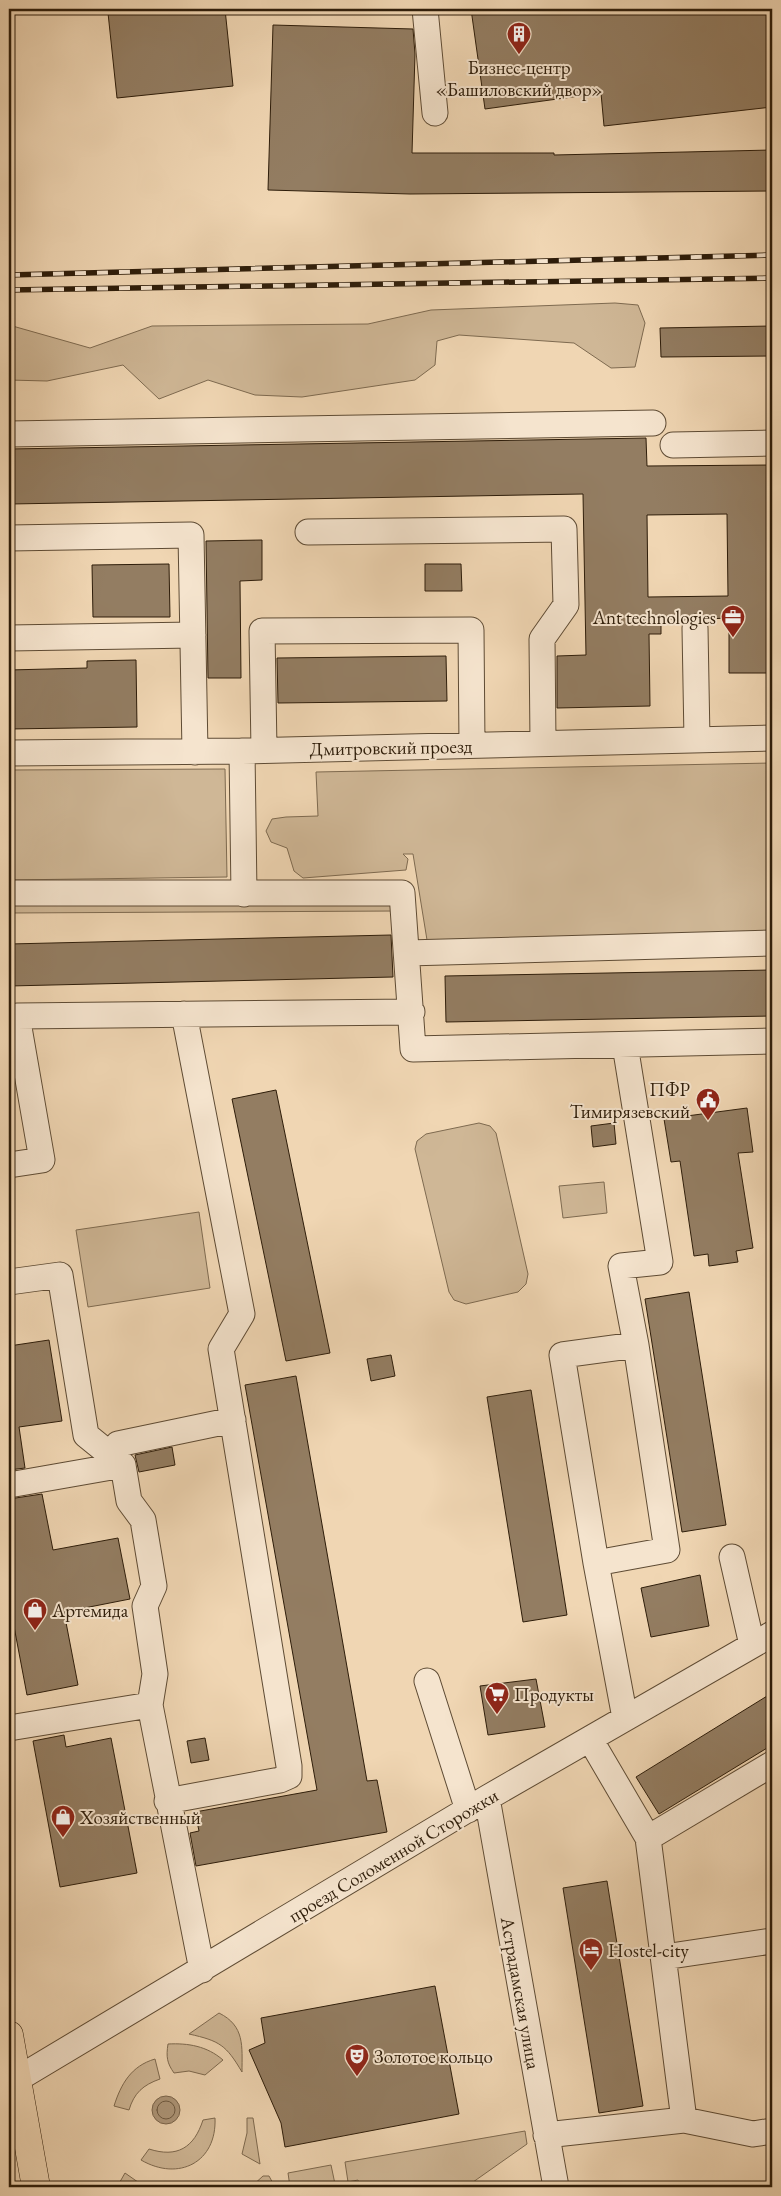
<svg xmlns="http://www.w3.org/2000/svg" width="781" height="2196" font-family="'EB Garamond',serif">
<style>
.green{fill:#cfb796;stroke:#7e6a50}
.water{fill:#ae977a;stroke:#7b664d}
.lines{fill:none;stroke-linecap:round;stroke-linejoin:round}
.shore{stroke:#6e5a42;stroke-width:1}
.building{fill:#937d62;stroke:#2e1d0a;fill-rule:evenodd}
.minor-casing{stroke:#5e4b34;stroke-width:27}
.major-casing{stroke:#2e1d0a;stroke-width:29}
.minor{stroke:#f5e4ce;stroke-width:25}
.major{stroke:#f0d6b3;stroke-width:28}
.rail-casing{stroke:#2e1d0a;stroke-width:5.5}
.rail{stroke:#f5e4ce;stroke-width:4;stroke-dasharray:11;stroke-linecap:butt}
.labels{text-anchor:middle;stroke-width:4;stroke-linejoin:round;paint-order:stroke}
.poi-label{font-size:19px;fill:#2e1d0a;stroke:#f5e4ce;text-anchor:start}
.street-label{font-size:19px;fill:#2e1d0a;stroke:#f5e4ce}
</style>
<rect width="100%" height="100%" fill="#f0d6b3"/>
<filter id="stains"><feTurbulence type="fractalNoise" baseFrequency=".004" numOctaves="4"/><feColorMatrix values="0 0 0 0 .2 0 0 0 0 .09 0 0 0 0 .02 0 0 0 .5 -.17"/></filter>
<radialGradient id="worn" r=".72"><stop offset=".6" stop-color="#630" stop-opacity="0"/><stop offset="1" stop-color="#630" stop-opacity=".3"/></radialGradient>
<path class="green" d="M615 303 638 305 645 323 635 367 611 368 574 343 459 335 437 341 435 365 415 380 302 397 255 395 208 380 159 399 123 365 47 381 9 380V325L90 348 152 326 368 324 431 310Z
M772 763V933L427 940 413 854H403L408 859 406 870 303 878 294 871 287 848 271 842 266 831 272 819 286 817 318 816 316 772Z
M225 769 227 877 9 880V770Z
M397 900 398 911 9 913V901Z
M479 1123 490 1126 496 1133 528 1274 526 1284 518 1292 466 1304 454 1300 449 1292 415 1149 417 1141 426 1134Z
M604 1182 607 1213 563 1218 559 1186Z
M199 1212 210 1288 88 1307 76 1230Z
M219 2013C245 2026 242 2046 242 2072 226 2045 220 2041 189 2034Z
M168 2044C188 2043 207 2046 223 2060L205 2075 189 2071 174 2073C167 2063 166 2057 168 2044Z
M155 2059 160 2079C143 2085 134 2093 129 2110L114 2106C121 2084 131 2066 155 2059Z
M215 2118C217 2162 179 2182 141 2160L149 2149C177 2158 194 2148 203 2120Z
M247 2118H253L260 2164 242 2154 247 2133Z
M525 2131 527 2144 466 2187H360L358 2180 348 2182 345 2162Z
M331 2165 335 2184 319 2187H290L288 2173Z
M125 2173 145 2187H117Z
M263 2176H269L275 2187H251Z"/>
<path class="water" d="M152 2110a14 14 0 1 1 28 0a14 14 0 1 1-28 0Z"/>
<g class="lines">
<path class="shore" d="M157 2110a9 9 0 1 1 18 0a9 9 0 1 1-18 0Z"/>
</g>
<path class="building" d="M148 9H225L233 86 117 98 108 13Z
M471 9H772V107L604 126 601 93 485 109Z
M273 25 413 29 415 54 412 153H554V155L772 150V191L410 194 268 190Z
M772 326V356L661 357 660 328Z
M646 438 647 466 772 465V673H729V618L705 619 695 614 685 619H661V634H649L650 706 557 708V656L586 655 583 494 10 504 9 449ZM727 514 728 596 648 597 647 515Z
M262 540V580L240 581 241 678H208L206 541Z
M169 564 170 617H93L92 565Z
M425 564H461L462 591H425Z
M446 656 447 701 278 703 277 658Z
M136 660 137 727 9 729V670L87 668V661Z
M391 935 393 977 9 986V944Z
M772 970V1016L446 1022 445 976Z
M276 1090 330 1353 286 1361 232 1099Z
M747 1108 753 1152 738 1153 753 1248 736 1251 738 1262 709 1266 708 1254 694 1256 680 1161 671 1162 664 1119Z
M614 1123 616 1144 593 1147 591 1126Z
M689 1292 726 1525 682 1532 645 1299Z
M49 1340 62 1421 19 1427 25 1468 9 1470V1346Z
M391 1355 395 1376 371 1381 367 1359Z
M296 1376 367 1781 377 1780 387 1832 196 1866 190 1833 199 1831 195 1812 317 1790 245 1385Z
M531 1390 567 1615 523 1622 487 1397Z
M172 1447 175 1465 139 1472 135 1455Z
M42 1494 53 1550 118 1538 130 1599 64 1612 78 1685 27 1695 9 1600V1499Z
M700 1575 709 1626 651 1637 641 1588Z
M536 1679 545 1727 488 1735 480 1686Z
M772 1693V1745L659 1814 636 1777Z
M64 1735 66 1747 111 1738 137 1873 60 1887 33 1741Z
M205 1738 209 1760 191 1763 187 1741Z
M607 1881 643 2106 599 2113 563 1888Z
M435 1986 459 2114 285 2147 281 2123 249 2050 265 2043 261 2018Z"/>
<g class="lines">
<defs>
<path id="minor" d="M425 9 435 113
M9 434 653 423
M673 445 772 443
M308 532 564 529 566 605 542 639 543 743
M9 538 191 535 195 752
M695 628 697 740
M9 638 193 635
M264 750 262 631 471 630 472 745
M242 751 244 894
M9 753 242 751 772 738
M9 893H402L413 1049 772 1041
M407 953 772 943
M9 1165 42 1160 17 1016 412 1012
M9 1282 60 1275 86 1435 123 1465
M113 1456 118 1444 233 1420
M9 1485 123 1465 129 1501 143 1520 154 1586 145 1606 155 1674 150 1705
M732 1557 752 1645
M596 1563 667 1550 636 1345 621 1266 660 1262 625 1045
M427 1681 468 1810
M625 1718 596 1563 562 1355 636 1345
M9 1728 150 1705 202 1970
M590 1739 648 1838 772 1764
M487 1798 556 2187
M167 1801 280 1780 289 1776V1766L221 1349 242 1314 184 1014
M664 1957 772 1941
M9 2084 487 1798 772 1634
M684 2120 753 2134 772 2131
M546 2135 684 2120 648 1838"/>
<path id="major" d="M9 2035 36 2187"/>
</defs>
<use href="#minor" class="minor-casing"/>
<use href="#major" class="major-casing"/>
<use href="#minor" class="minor"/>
<use href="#major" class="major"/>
<defs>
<path id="rail" d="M9 275 772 255
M9 290 772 278"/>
</defs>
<use href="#rail" class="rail-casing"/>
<use href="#rail" class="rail"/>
</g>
<defs>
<symbol id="building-pin" viewBox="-11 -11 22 30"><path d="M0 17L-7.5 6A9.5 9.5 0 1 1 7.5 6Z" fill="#8f2418" stroke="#f5e4ce"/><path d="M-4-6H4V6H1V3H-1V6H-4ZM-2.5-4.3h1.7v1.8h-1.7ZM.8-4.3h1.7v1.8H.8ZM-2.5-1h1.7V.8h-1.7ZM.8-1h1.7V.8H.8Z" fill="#fff"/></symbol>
<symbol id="office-pin" viewBox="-11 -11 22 30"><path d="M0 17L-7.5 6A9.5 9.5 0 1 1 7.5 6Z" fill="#8f2418" stroke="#f5e4ce"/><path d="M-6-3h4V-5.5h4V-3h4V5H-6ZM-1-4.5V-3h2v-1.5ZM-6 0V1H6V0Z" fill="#fff"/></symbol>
<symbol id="civic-pin" viewBox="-11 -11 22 30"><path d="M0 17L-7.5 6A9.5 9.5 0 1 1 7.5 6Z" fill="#8f2418" stroke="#f5e4ce"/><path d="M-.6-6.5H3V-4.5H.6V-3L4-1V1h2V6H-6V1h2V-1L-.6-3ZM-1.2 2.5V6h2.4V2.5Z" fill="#fff"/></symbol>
<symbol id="shop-pin" viewBox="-11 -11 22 30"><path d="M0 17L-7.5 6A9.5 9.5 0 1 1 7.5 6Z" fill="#8f2418" stroke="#f5e4ce"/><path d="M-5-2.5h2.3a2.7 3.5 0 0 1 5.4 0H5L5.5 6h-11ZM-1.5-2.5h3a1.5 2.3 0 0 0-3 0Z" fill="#fff"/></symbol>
<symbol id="supermarket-pin" viewBox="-11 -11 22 30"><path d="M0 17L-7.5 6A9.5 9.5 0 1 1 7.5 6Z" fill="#8f2418" stroke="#f5e4ce"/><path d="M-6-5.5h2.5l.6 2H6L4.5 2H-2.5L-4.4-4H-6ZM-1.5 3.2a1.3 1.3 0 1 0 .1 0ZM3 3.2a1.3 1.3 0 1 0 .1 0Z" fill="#fff"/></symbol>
<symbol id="hotel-pin" viewBox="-11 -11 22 30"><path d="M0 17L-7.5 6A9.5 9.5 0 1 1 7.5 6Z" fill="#8f2418" stroke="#f5e4ce"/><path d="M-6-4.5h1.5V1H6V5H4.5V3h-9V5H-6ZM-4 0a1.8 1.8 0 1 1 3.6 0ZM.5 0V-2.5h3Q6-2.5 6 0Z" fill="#fff"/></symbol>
<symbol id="theatre-pin" viewBox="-11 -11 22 30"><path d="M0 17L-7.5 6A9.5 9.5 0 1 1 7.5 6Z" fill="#8f2418" stroke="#f5e4ce"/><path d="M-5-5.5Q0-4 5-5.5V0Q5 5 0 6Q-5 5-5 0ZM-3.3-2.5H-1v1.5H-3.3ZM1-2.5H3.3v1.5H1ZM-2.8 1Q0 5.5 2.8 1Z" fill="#fff"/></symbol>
</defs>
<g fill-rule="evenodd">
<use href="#building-pin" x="505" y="20" width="28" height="38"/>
<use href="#office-pin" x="719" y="603" width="28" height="38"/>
<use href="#civic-pin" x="694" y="1086" width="28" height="38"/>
<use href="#shop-pin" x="21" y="1596" width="28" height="38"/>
<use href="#supermarket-pin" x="483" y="1680" width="28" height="38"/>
<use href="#shop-pin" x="49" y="1803" width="28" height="38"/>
<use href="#hotel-pin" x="577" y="1936" width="28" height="38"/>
<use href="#theatre-pin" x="343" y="2042" width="28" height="38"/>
</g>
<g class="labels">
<g class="poi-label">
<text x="519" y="74" text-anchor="middle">Бизнес-центр<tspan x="519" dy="22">«Башиловский двор»</tspan></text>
<text x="716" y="624" text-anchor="end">Ant technologies</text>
<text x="690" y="1096" text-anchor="end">ПФР<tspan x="690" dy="22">Тимирязевский</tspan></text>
<text x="52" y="1617">Артемида</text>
<text x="514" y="1701">Продукты</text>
<text x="80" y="1824">Хозяйственный</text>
<text x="608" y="1957">Hostel-city</text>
<text x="374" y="2063">Золотое кольцо</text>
</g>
<g class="street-label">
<text transform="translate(391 747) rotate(-1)" y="7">Дмитровский проезд</text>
<text transform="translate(393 1855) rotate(-31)" y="7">проезд Соломенной Сторожки</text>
<text transform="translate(521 1993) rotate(80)" y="7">Астрадамская улица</text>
</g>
</g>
<rect width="781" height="2196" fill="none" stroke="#f0d6b3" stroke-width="30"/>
<rect x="10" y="10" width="761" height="2176" fill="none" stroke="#2e1d0a" stroke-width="2.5"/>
<rect x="15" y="15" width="751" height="2166" fill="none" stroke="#2e1d0a"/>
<rect width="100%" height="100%" filter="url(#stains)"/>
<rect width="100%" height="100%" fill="url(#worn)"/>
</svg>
